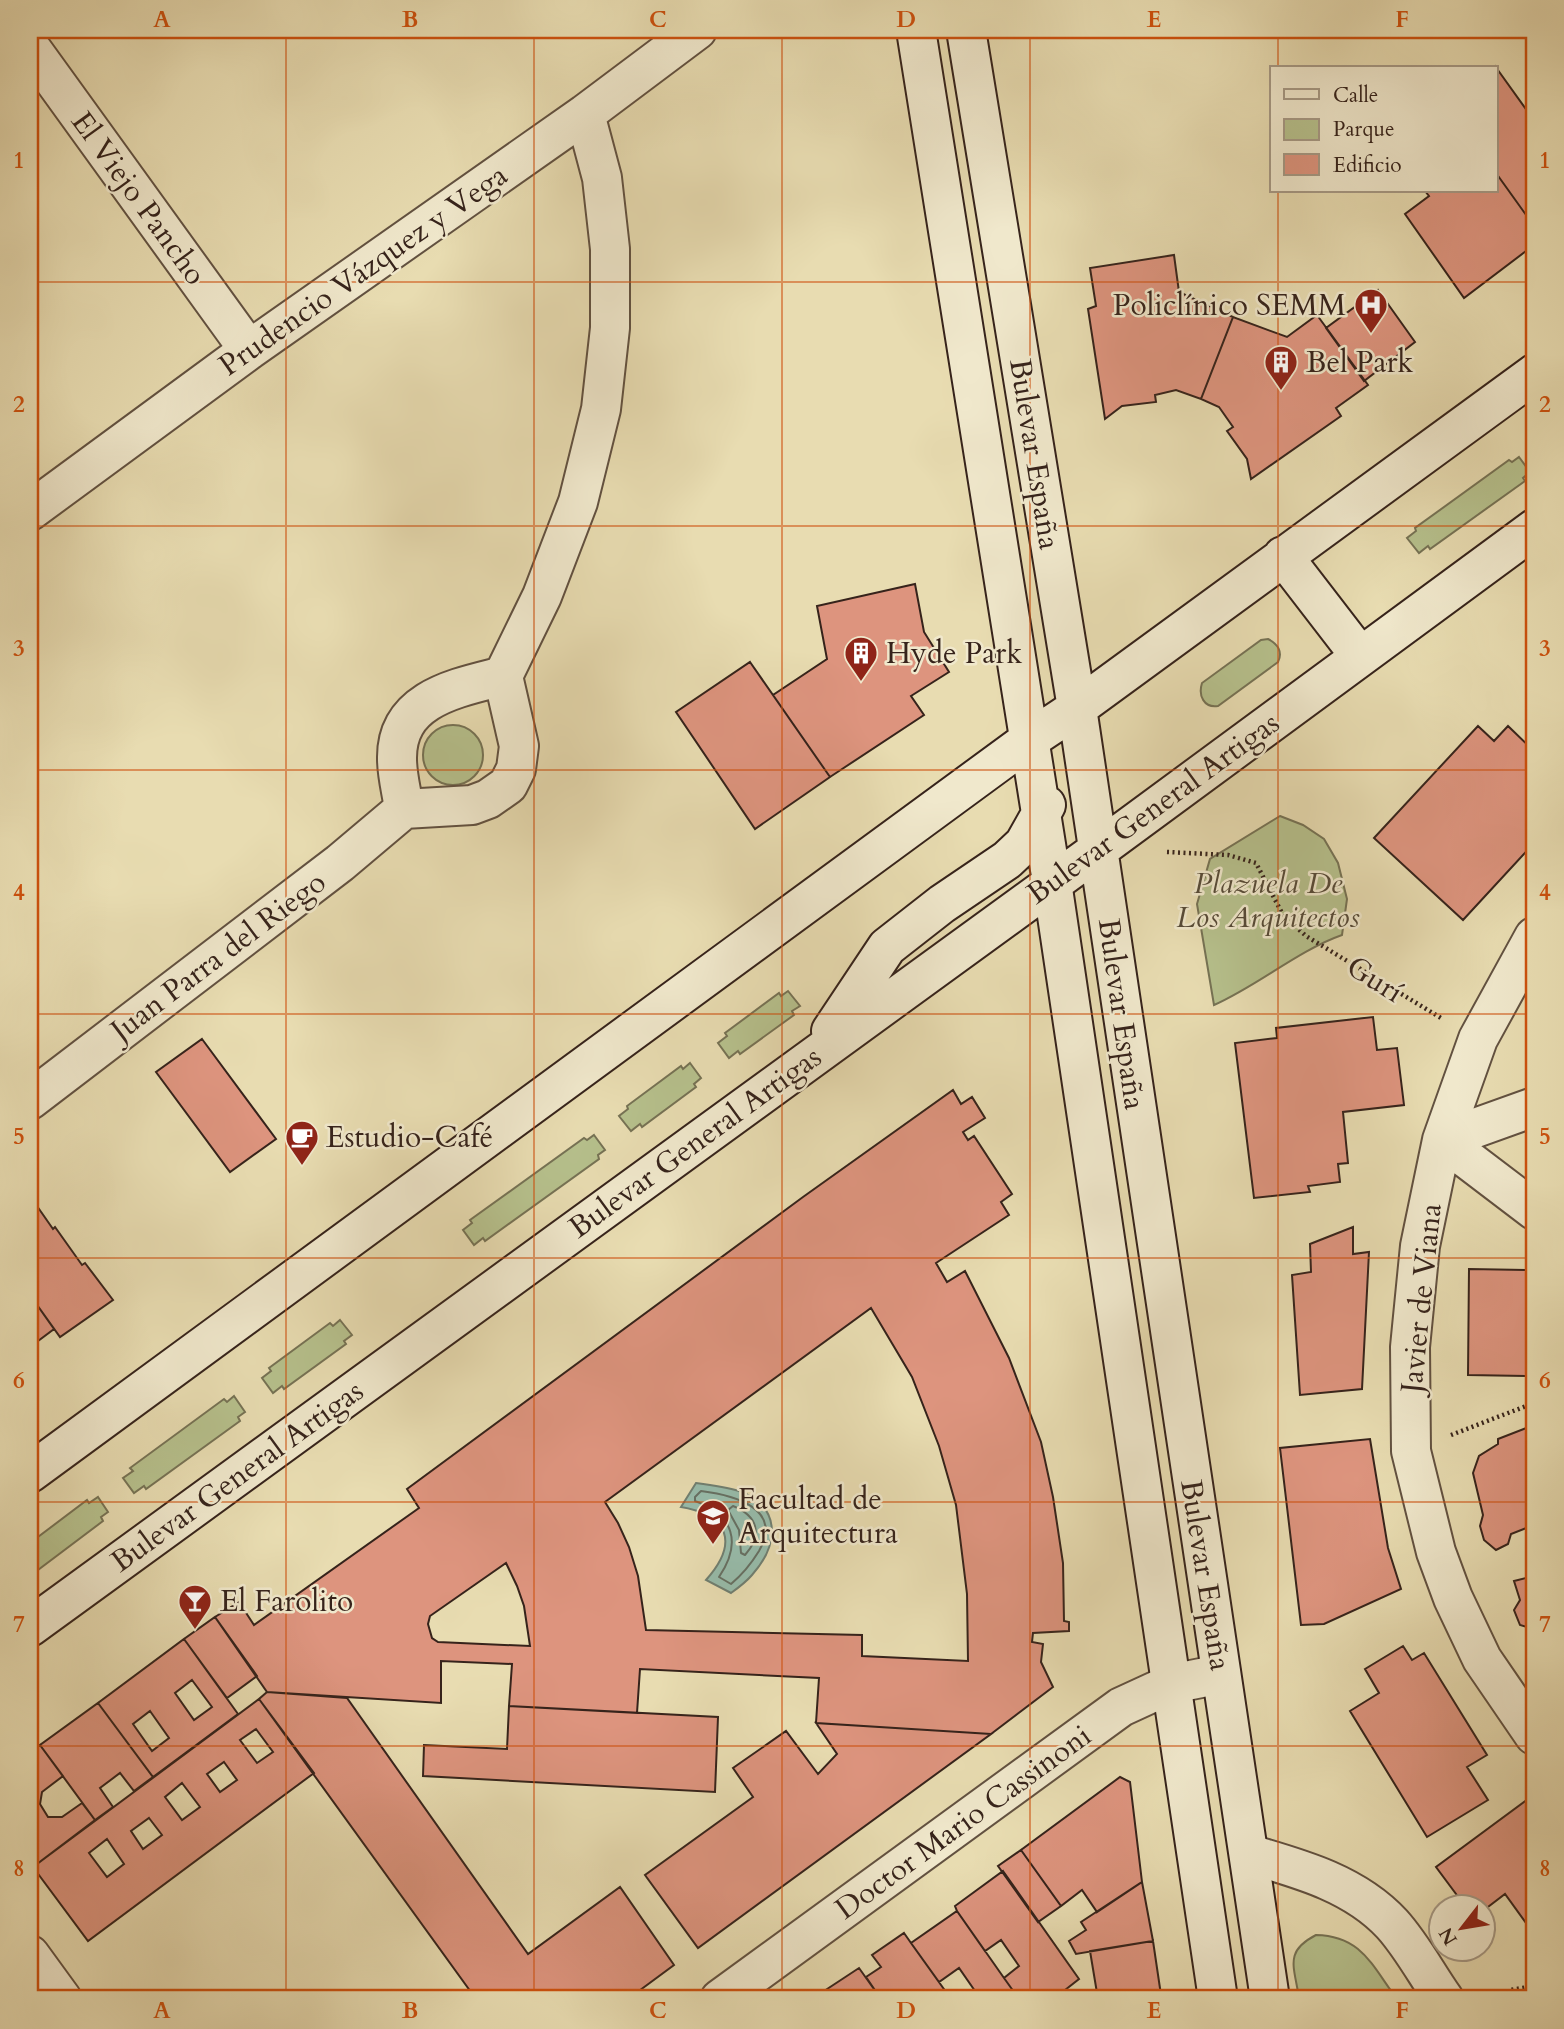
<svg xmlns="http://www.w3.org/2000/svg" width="1564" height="2029" font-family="Cardo,serif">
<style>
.green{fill:#b6c08c;stroke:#767254;stroke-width:2}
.water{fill:#97bcab;stroke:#707f71;stroke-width:2}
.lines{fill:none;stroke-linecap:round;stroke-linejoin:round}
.shore{stroke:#667063;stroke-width:2}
.building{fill:#dd947e;stroke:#36231b;stroke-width:2;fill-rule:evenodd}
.street-casing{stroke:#625140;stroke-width:42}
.secondary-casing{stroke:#36231b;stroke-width:42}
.path{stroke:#36231b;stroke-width:4.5;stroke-dasharray:2 3.5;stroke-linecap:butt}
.street{stroke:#f0e8cc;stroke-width:38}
.secondary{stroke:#f0e8cc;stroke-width:38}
.grid{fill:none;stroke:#cd510e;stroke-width:2;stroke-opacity:0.55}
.labels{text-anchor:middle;stroke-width:5;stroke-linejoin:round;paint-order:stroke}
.street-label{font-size:30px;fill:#36231b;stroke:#f0e8cc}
.poi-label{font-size:30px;fill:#36231b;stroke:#f0e8cc;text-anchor:start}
.park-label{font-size:30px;font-style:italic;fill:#564a37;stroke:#f0e8cc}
.neatline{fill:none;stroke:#cd510e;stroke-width:2.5}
.grid-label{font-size:23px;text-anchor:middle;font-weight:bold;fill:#cd510e}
</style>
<rect width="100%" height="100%" fill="#e8dcb1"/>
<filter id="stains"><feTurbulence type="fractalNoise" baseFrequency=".00286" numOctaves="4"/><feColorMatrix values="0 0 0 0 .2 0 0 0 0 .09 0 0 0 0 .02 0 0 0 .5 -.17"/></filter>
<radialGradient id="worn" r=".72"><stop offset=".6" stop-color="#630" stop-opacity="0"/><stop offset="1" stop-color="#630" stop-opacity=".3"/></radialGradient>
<path class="green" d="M1519 457 1530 472 1523 478 1525 481 1430 549 1428 546 1419 553 1407 538 1416 531 1415 528 1509 460 1512 462Z
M1268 639C1278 644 1283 652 1278 662L1218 706C1204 708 1198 696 1202 683L1261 640Z
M423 755a30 30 0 1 1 60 0a30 30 0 1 1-60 0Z
M1280 816 1303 825 1324 839 1338 863 1347 899 1342 935C1297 951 1259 985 1214 1005L1197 904 1210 859Z
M788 991 800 1006 792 1011 794 1015 740 1054 738 1051 729 1058 718 1043 727 1036 725 1033 779 993 781 996Z
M690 1063 701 1078 694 1084 696 1087 642 1127 640 1124 631 1131 619 1116 628 1109 627 1106 681 1066 683 1069Z
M594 1135 605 1150 598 1155 599 1159 485 1241 483 1238 474 1245 463 1230 472 1223 470 1220 584 1138 587 1140Z
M340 1320 352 1335 344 1341 346 1344 284 1389 282 1386 273 1393 262 1378 271 1371 269 1368 330 1323 333 1326Z
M234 1396 245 1412 238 1417 240 1421 146 1489 144 1486 134 1493 123 1478 133 1471 130 1468 224 1399 227 1402Z
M98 1497 108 1512 101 1517 103 1521 30 1576V1543L87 1500 89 1503Z
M1316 1935C1362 1936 1372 1966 1397 1999H1299C1295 1967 1283 1952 1316 1935Z"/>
<path class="water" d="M696 1483C711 1485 726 1487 739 1491 783 1507 778 1546 752 1575 746 1582 738 1588 731 1593L706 1580C739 1543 729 1515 681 1507Z"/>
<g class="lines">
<path class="shore" d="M701 1491C733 1495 784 1508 759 1551 751 1564 743 1574 731 1584L719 1577C742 1543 734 1515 695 1501V1497Z
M733 1506C758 1516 763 1535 745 1555L741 1553 739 1530 728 1510Z"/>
</g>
<path class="building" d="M1495 66 1528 112 1534 107V226L1496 173V68H1491Z
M1496 173 1534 226V245L1464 298 1405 214 1429 196 1425 191H1496Z
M1174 255 1179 292 1233 317 1201 399 1176 390 1155 395 1156 402 1122 406 1105 419 1088 309 1096 306 1090 268Z
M1378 290 1415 342 1364 381 1326 328Z
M1317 315 1368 385 1336 408 1341 416 1251 479 1247 459 1227 431 1233 427 1219 407 1201 399 1233 317 1287 337Z
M915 584 924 632 949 672 911 696 924 715 830 777 773 695 827 659 817 606Z
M750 662 830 777 755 829 676 712Z
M1478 726 1494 741 1508 726 1534 751V843L1463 920 1374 838Z
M1373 1017 1377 1050 1397 1048 1404 1105 1343 1112 1348 1163 1338 1164 1340 1182 1308 1186 1310 1192 1254 1198 1235 1043 1277 1038 1276 1028Z
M202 1039 276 1139 230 1172 156 1072Z
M953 1090 961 1104 972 1097 985 1118 963 1132 968 1140 974 1136 1012 1194 1001 1202 1009 1215 936 1263 947 1282 965 1271 1009 1358 1041 1442 1053 1497 1063 1563 1064 1621 1069 1622V1631L1033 1633 1032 1642 1043 1644 1041 1662 1053 1687 991 1734 816 1723 819 1678 640 1669 637 1713 509 1706 512 1664 441 1661V1703L267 1692 215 1617 239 1602 254 1625 419 1508 407 1489 803 1197ZM871 1308 912 1377 939 1446 956 1505 967 1594 968 1661 862 1656V1635L646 1630 638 1576 629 1547 618 1523 605 1502ZM506 1563 517 1586 524 1606 530 1646 438 1642 432 1638 428 1624 430 1616Z
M30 1196 53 1229 55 1227 82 1265 85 1263 113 1300 60 1337 30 1295Z
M1353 1227V1254L1369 1252 1362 1389 1300 1395 1292 1275 1311 1272 1310 1244Z
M1469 1269 1533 1270 1534 1376 1468 1375Z
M30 1295 54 1329 30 1347Z
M1534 1425V1525L1511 1534 1508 1544 1496 1550 1484 1540 1480 1526 1483 1515 1473 1473 1479 1456 1498 1444V1439Z
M1370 1439 1388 1548 1401 1589 1324 1624 1301 1625 1280 1448Z
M1534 1576V1638L1527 1627 1520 1625 1514 1610 1520 1600 1514 1581Z
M215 1617 257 1676 227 1698 184 1639Z
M184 1639 238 1714 153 1777 98 1703ZM192 1680 212 1707 194 1720 175 1693ZM150 1711 169 1738 152 1751 133 1724Z
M1403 1646 1412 1660 1424 1653 1487 1755 1467 1767 1488 1800 1427 1837 1350 1711 1379 1693 1365 1669Z
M267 1692 347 1698 528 1954 620 1887 674 1965 628 1999H476L259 1699Z
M259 1699 314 1773 88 1941 33 1867ZM256 1729 273 1752 257 1763 240 1740ZM224 1762 237 1780 220 1792 207 1774ZM182 1783 200 1807 182 1820 165 1797ZM149 1818 162 1835 143 1849 131 1831ZM107 1839 124 1864 107 1877 89 1853Z
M98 1703 153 1777 134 1791 120 1773 100 1788 113 1807 95 1820 40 1745Z
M509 1706 718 1717 715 1792 423 1776 424 1745 507 1749Z
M816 1723 991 1734 698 1948 645 1875 753 1797 733 1768 786 1731 818 1774 837 1754Z
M40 1745 63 1776 42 1792 40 1804 48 1817H62L82 1803 95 1820 33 1867 30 1863V1753Z
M1120 1777 1130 1782 1142 1882 1097 1912 1082 1890 1061 1906 1021 1850Z
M1528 1799 1534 1808V1934L1505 1894 1484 1910V1906H1465L1436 1867Z
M1021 1850 1061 1906 1038 1922 998 1866Z
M1003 1871 1079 1979 1060 1994 1063 1999H1019L1004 1978 1019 1966 1001 1940 985 1951 957 1911 955 1906Z
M1142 1882 1153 1941 1076 1954 1069 1941 1086 1930 1081 1922Z
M957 1911 1004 1978 1019 1999H964L975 1991 959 1968 939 1982 911 1943Z
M904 1933 911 1943 951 1999H881L866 1977 881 1967 872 1955Z
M1153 1941 1161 1995 1139 1999H1098L1090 1951Z
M859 1968 881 1999H812Z
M471 1993 476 1999H462Z
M1169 1994 1170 1999H1139L1161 1995Z"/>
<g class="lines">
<defs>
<path id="street" d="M30 47 249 350
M30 511 249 350 585 114 697 30
M404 809C402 793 397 776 397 759 396 698 457 688 503 676
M1534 937 1478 1039 1442 1140 1420 1246 1410 1347 1411 1451 1436 1552 1453 1598 1482 1659 1534 1735
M30 1100 340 863 404 809 472 805 488 799 508 785 516 769 519 746 503 676 542 596 578 502 601 409 610 328V249L602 178 585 114
M1442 1140 1534 1210
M1442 1140 1534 1107
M1249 1854C1301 1869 1355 1884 1392 1924 1412 1946 1427 1975 1444 1999
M30 1955 62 1999
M720 1999 1121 1707 1171 1684 1221 1674"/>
<path id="secondary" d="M916 30 1052 882 1218 1999
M966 30 1077 708 1270 1999
M1283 556 1360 656
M831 1031 887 947 942 904 1007 860 1024 844 1046 805
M30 1473 1029 740 1077 708 1534 374
M30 1627 1098 850 1534 529"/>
</defs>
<use href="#street" class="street-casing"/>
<use href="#secondary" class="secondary-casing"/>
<path class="path" d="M1167 852 1228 855 1256 863 1283 915 1306 936 1441 1018
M1451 1435 1534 1403
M1498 1999 1510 1990 1534 1986"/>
<use href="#street" class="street"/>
<use href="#secondary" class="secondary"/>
</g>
<path class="grid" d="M286 30V1999M534 30V1999M782 30V1999M1030 30V1999M1278 30V68M1278 191V1999M30 282H1534M30 526H1534M30 770H1534M30 1014H1534M30 1258H1534M30 1502H1534M30 1746H1534"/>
<defs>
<symbol id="hospital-pin" viewBox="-11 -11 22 30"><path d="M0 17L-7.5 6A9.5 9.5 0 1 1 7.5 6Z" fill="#8f2418" stroke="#f0e8cc"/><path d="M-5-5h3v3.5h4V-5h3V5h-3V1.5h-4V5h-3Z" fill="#fff"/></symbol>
<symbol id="building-pin" viewBox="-11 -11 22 30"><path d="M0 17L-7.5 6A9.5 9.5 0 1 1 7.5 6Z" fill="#8f2418" stroke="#f0e8cc"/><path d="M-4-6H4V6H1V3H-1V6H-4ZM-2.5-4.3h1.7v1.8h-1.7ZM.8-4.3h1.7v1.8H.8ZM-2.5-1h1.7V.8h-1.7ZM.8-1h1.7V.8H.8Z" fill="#fff"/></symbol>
<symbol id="cafe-pin" viewBox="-11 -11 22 30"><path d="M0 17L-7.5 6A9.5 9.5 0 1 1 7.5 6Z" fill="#8f2418" stroke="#f0e8cc"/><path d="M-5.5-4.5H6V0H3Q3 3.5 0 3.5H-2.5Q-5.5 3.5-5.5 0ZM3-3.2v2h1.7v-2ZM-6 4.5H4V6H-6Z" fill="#fff"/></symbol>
<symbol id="university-pin" viewBox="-11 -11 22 30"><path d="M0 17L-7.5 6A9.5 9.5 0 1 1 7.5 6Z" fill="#8f2418" stroke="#f0e8cc"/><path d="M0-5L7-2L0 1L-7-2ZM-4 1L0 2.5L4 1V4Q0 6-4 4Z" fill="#fff"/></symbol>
<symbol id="bar-pin" viewBox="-11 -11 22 30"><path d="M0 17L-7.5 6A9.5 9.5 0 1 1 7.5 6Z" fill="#8f2418" stroke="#f0e8cc"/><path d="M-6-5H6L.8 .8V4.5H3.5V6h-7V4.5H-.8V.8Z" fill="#fff"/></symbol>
</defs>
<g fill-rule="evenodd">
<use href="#hospital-pin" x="1352" y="286" width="38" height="52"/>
<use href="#building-pin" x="1262" y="343" width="38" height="52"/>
<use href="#building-pin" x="842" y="634" width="38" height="52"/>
<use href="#cafe-pin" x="283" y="1118" width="38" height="52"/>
<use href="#university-pin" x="694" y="1497" width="38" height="52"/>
<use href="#bar-pin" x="176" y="1582" width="38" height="52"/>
</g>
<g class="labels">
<g class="street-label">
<text transform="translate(139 198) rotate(54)" y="10">El Viejo Pancho</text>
<text transform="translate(363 270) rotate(-35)" y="10">Prudencio Vázquez y Vega</text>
<text transform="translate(1035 454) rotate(81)" y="10">Bulevar España</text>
<text transform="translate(1153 808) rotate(-36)" y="10">Bulevar General Artigas</text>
<text transform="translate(218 956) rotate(-37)" y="10">Juan Parra del Riego</text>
<text transform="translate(1375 979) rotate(32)" y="10">Gurí</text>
<text transform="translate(1122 1014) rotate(82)" y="10">Bulevar España</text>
<text transform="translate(695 1142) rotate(-36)" y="10">Bulevar General Artigas</text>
<text transform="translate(1421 1298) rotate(-84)" y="10">Javier de Viana</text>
<text transform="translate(237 1476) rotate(-36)" y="10">Bulevar General Artigas</text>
<text transform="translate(1206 1575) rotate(81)" y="10">Bulevar España</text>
<text transform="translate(963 1822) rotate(-36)" y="10">Doctor Mario Cassinoni</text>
</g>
<g class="poi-label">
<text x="1346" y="315" text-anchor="end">Policlínico SEMM</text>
<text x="1306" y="372">Bel Park</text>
<text x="886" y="663">Hyde Park</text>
<text x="326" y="1147">Estudio-Café</text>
<text x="738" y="1509">Facultad de<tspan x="738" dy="34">Arquitectura</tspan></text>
<text x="220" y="1611">El Farolito</text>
</g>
<g class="park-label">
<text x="1268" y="893">Plazuela De<tspan x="1268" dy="34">Los Arquitectos</tspan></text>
</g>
</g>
<rect width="1564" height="2029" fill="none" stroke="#e8dcb1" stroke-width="77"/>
<rect x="1270" y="66" width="228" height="126" fill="#f0e8cc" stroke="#a69985" stroke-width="2"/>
<rect x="1284" y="89" width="35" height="10" fill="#f0e8cc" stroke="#a69985" stroke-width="2"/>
<text x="1333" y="102" font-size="21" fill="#36231b">Calle</text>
<rect x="1284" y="119" width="35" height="21" fill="#b6c08c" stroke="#a69985" stroke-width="2"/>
<text x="1333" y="136" font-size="21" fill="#36231b">Parque</text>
<rect x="1284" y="154" width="35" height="21" fill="#dd947e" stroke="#a69985" stroke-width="2"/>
<text x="1333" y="172" font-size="21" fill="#36231b">Edificio</text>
<g transform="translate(1462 1928) rotate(239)"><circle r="33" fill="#f0e8cc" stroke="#a69985" stroke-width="2"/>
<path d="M0-5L12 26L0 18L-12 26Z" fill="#8f2418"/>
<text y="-10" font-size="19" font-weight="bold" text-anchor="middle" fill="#36231b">N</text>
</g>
<rect x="38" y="38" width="1488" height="1952" class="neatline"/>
<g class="grid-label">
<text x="162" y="27">A</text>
<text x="410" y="27">B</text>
<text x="658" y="27">C</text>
<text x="906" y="27">D</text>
<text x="1154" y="27">E</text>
<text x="1402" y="27">F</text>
<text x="19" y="168">1</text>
<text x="1545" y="168">1</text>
<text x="19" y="412">2</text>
<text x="1545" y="412">2</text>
<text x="19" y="656">3</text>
<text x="1545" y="656">3</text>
<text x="19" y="900">4</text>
<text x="1545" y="900">4</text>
<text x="19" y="1144">5</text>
<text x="1545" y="1144">5</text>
<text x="19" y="1388">6</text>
<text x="1545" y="1388">6</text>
<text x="19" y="1632">7</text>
<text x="1545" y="1632">7</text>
<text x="19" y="1876">8</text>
<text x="1545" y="1876">8</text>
<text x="162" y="2018">A</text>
<text x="410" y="2018">B</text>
<text x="658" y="2018">C</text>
<text x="906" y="2018">D</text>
<text x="1154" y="2018">E</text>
<text x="1402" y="2018">F</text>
</g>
<rect width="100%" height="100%" filter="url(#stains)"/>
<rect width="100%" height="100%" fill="url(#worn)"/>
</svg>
